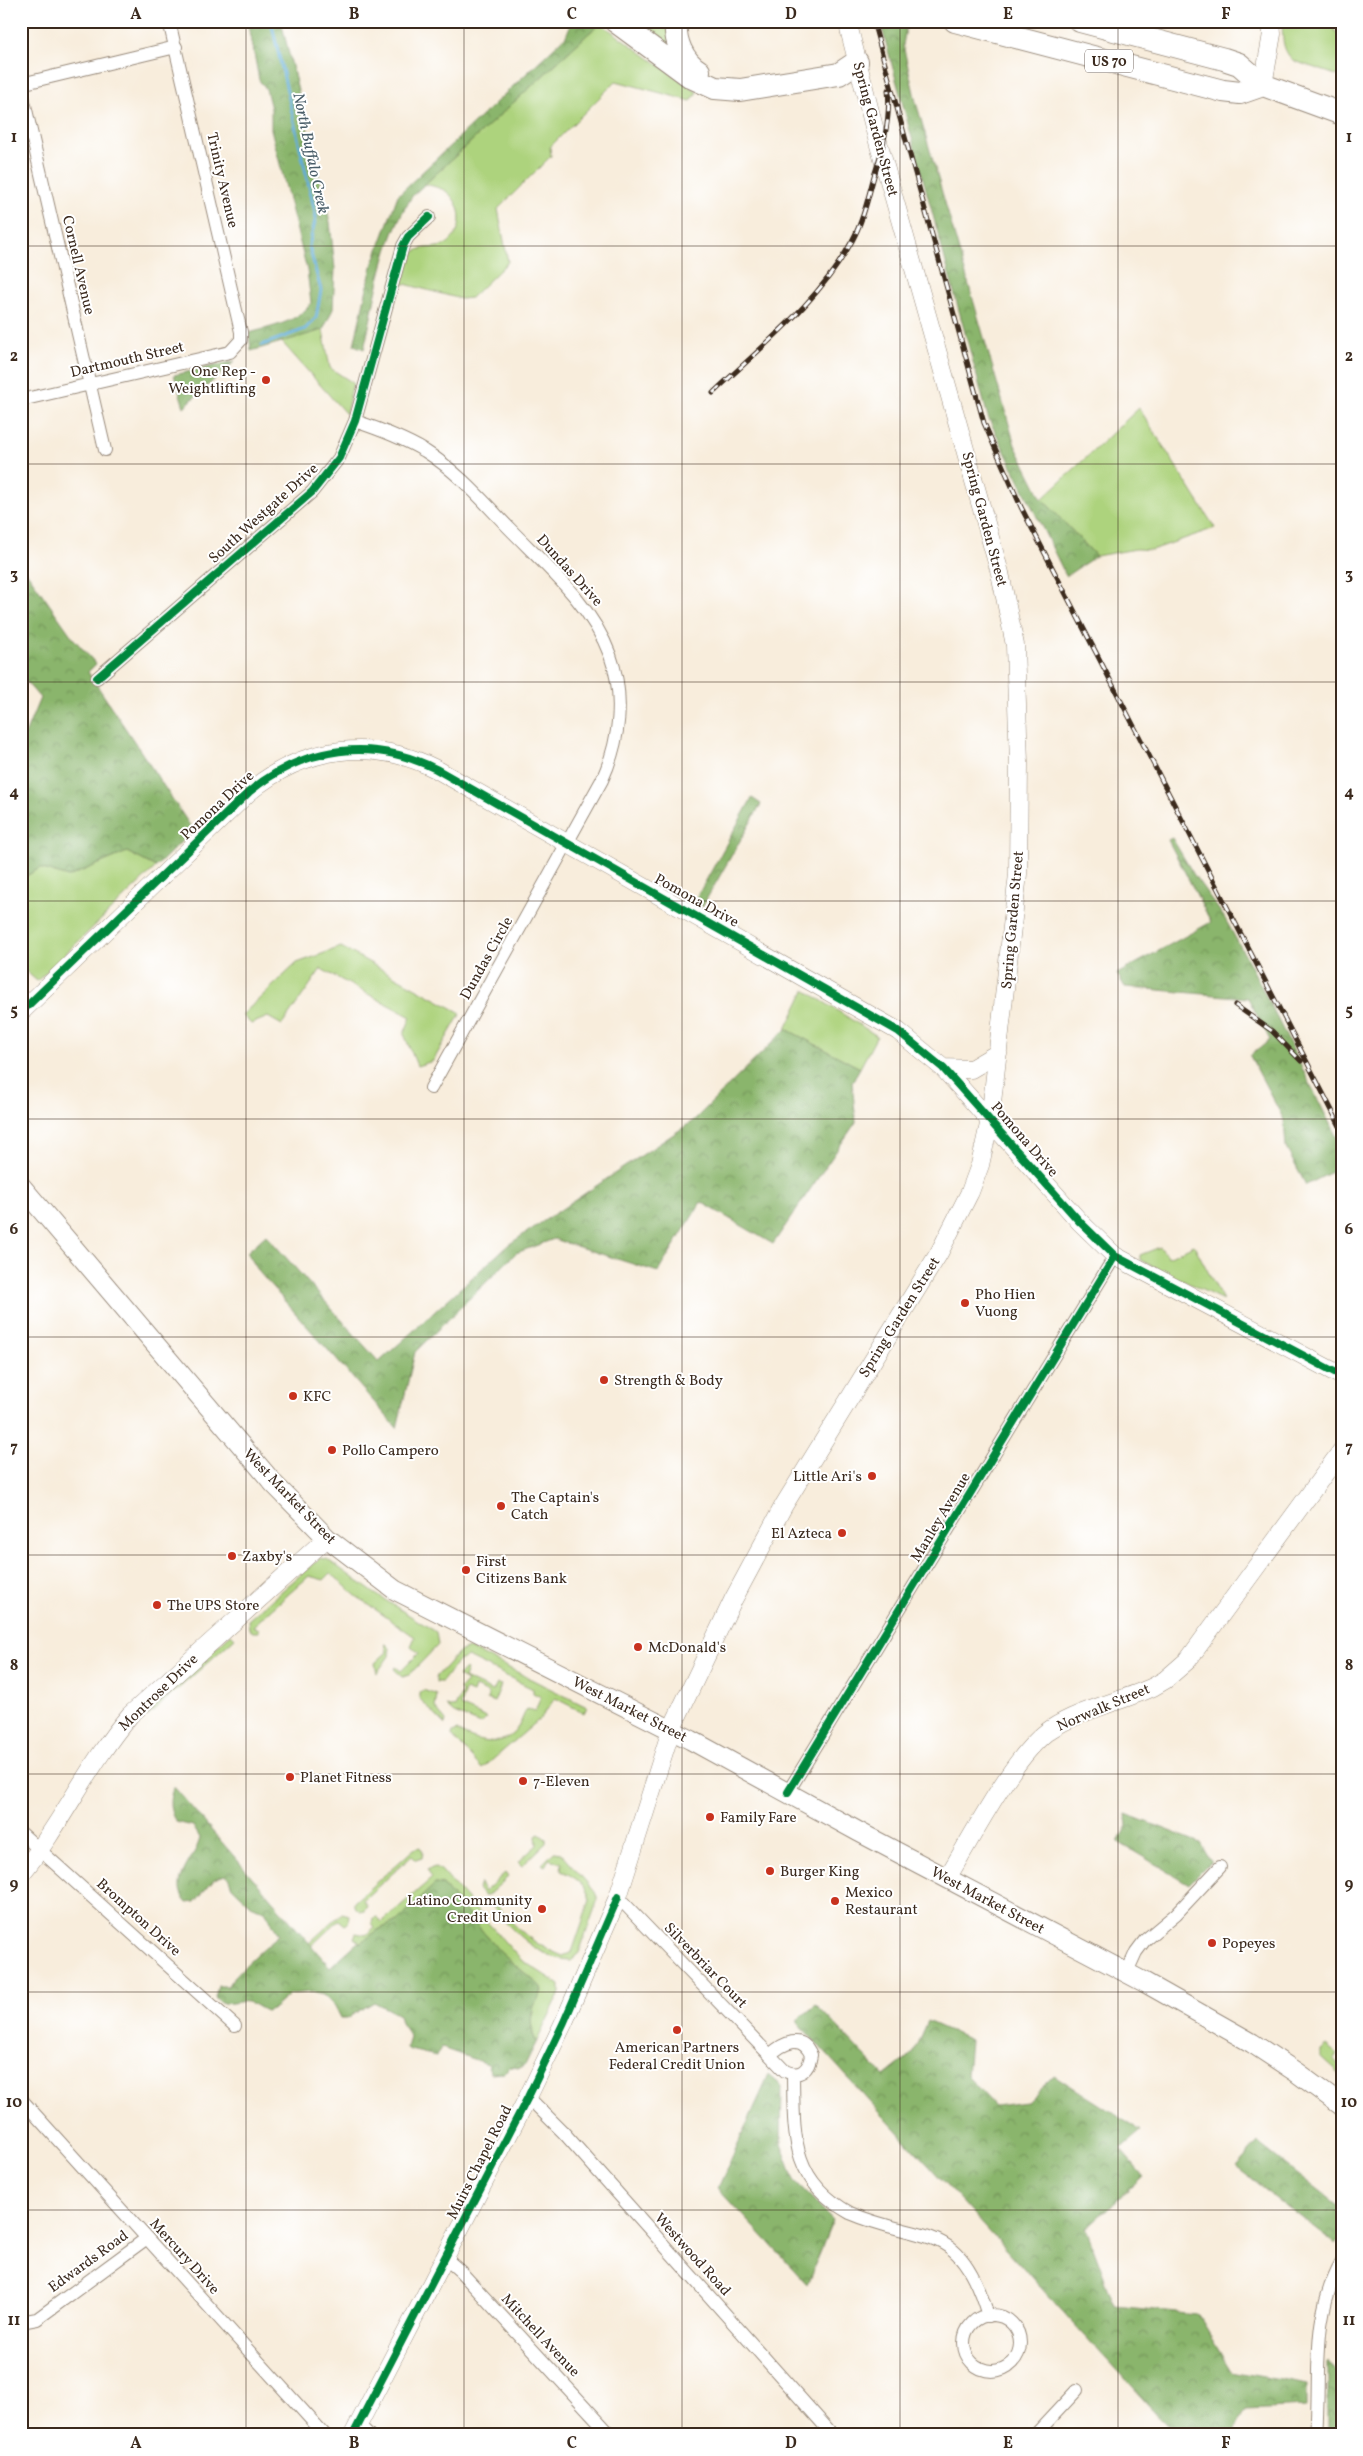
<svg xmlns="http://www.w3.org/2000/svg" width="1363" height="2456" font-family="Vollkorn,serif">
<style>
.grass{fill:#add37d;stroke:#747e4e}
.forest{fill:url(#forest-crowns);stroke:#627045}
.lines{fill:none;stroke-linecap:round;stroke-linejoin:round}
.stream{stroke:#61adda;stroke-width:3}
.street-casing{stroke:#9a8c7d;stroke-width:14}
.secondary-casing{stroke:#9a8c7d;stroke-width:19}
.primary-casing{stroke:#9a8c7d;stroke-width:21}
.highway-casing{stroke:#9a8c7d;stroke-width:24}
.street{stroke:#fff;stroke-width:12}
.secondary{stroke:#fff;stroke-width:18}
.primary{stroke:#fff;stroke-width:19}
.highway{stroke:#fff;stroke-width:22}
.rail-casing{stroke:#3b2a1e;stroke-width:5}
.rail{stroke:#fff;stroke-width:3;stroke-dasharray:9;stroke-linecap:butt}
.cycleway-casing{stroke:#fff;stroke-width:11}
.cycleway{stroke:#00873e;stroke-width:8}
.grid{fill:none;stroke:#3b2a1e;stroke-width:1;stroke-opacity:0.55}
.poi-dot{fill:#c8321e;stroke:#fff;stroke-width:2}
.labels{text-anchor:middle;stroke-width:4;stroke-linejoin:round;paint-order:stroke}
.shield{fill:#fff;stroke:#766a62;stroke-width:1}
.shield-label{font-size:14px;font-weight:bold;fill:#3b2a1e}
.street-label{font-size:15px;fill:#3b2a1e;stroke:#fff}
.poi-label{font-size:15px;fill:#3b2a1e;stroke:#fff;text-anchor:start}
.water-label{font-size:16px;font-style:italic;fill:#4a5e69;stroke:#fff}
.neatline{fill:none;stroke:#3b2a1e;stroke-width:2}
.grid-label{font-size:16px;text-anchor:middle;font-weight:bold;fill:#3b2a1e}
</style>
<defs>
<pattern id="forest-crowns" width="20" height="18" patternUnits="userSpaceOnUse" patternTransform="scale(1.25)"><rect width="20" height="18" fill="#8ab56c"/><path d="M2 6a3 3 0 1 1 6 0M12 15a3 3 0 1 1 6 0" fill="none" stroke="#729358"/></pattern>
</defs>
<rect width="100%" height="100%" fill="#fff"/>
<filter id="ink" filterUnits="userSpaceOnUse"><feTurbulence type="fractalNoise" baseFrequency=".02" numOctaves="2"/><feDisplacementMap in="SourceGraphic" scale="10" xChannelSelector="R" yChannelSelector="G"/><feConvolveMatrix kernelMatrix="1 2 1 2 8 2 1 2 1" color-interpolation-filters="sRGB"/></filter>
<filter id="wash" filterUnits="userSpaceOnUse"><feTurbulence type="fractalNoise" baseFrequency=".0096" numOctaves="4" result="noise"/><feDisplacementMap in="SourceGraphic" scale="20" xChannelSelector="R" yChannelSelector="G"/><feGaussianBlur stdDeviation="1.12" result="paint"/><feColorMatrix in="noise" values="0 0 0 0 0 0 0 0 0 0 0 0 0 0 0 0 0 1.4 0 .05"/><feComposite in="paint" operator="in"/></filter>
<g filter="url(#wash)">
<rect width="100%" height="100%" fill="#f8eddc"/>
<path class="grass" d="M622 21H669L680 58Z
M1282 21H1326L1342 38V77L1294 61C1281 50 1283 37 1282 21Z
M600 23 697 92 691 101 616 81 550 147 551 156 498 209 508 262 471 298 461 299 401 283C404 273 406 261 412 254 421 244 438 251 448 243 465 229 463 205 447 192 442 188 432 186 425 184Z
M323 330 330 368 353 383 346 414 281 341Z
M1139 408 1215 528 1152 550 1136 549 1096 556 1042 499Z
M127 852 156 867 37 981 21 967V879L40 868 68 877Z
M341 947 461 1013 433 1061 417 1066 404 1034 411 1017 321 969 282 1025 268 1017 251 1024 242 1015 297 963Z
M805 990 877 1036 860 1068 786 1029Z
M1194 1245 1223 1300 1140 1260V1255L1160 1247 1168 1257Z
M320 1558 327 1559 374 1593 436 1632 438 1645 409 1675 403 1677 394 1669 396 1667 401 1671 419 1653 411 1646 415 1637 356 1596 331 1573 324 1580 309 1576 253 1626 259 1629V1632H253L249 1629 248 1620Z
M231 1634 235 1638 147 1717 143 1712Z
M385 1643 390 1648 389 1656 377 1673 375 1663 387 1652Z
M469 1648 587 1707 584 1713 555 1698 541 1718 482 1769 452 1736 453 1733 457 1731C475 1742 504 1750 518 1727 522 1721 523 1715 527 1709L535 1711 541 1697 533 1693V1689L468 1657 458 1661 442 1682H436V1677L459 1652Z
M465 1669 467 1670 464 1678 493 1691 497 1684 501 1685 494 1702 487 1699 489 1693 475 1687 473 1693 465 1690 460 1706 487 1718 481 1724 454 1713 446 1706 455 1708 462 1692 460 1689 467 1681 458 1676Z
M423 1690 437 1695 435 1708 446 1721 445 1725 419 1698V1693Z
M539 1834 546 1839V1843L522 1866 518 1862 537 1845 536 1836Z
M420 1847 423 1852 422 1858 416 1860 412 1856 363 1900 367 1905 364 1910 360 1911 354 1906V1902L414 1849Z
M554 1852 561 1853 595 1892 598 1899 579 1953 571 1960C538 1959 512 1931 493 1907L495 1904C518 1929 530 1943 563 1956L572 1952 590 1900C587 1885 574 1876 561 1871L562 1863 549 1859 545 1866 542 1864Z
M435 1867 441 1870 520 1959 560 1985V1993L537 2041 534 2040 531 2020 534 2006 542 1991 538 1984 501 1953 443 1885 435 1884 397 1921 378 1930 361 1943 354 1938 356 1933 366 1935 375 1927 372 1923 373 1918 377 1917 382 1922 432 1878 427 1870Z
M505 1873 508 1877 487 1896H484L478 1889 480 1883 484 1892Z
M342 1913 349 1915 348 1923 345 1925 339 1920 311 1946 309 1943Z
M1327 2045 1338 2054 1334 2062 1342 2069V2077L1321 2058V2050Z"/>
<path class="forest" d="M248 21H281L330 222 335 269 333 309 323 330 251 351 249 333C270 327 299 322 311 303L307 270 271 129V109L266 89 259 80Z
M572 21 600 23 413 195C383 238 376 299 364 349L354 345 372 266 398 195 566 36Z
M880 21 907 22 903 45 916 102 1015 445 1042 499 1096 556 1066 576 988 417Z
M235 361 184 407 174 375Z
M21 564 73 638 96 664 88 672 193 830 156 867 127 852 68 877 40 868 21 879V744L40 698 21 676Z
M752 798 761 804 702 907 694 902Z
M1172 838 1194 875 1224 917 1250 964 1342 1148V1189L1332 1172 1306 1185 1286 1148 1284 1120 1250 1056 1270 1040 1248 998 1125 987 1117 974 1211 922 1168 840Z
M786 1029 860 1068 852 1082 856 1122 773 1244 701 1202 658 1272 554 1239 516 1253 415 1352 397 1428 259 1272 247 1252 266 1235 379 1362 508 1245 693 1121Z
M174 1787 330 1967 358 1942 361 1943 378 1930 397 1921 435 1884 443 1885 501 1953 541 1987C543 1995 537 1999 534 2006 529 2018 532 2029 534 2040L537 2041 525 2065 520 2068 510 2067 504 2072 491 2073 487 2064 442 2048 436 2056 410 2050 407 2048 410 2036 401 2023 399 2015 374 2002 347 2018H341L335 2006 323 1995 312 1992 290 1994 274 2008 266 2011C260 2009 253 2003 247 2002 235 2000 224 2009 215 1997L218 1986H228C229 1979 271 1941 279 1935L265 1911 251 1905 232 1887 228 1877 225 1875 214 1879 195 1902 187 1903C167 1881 195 1860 200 1838L193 1826 176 1822C169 1812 168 1798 174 1787Z
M1126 1814 1200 1843 1211 1862 1189 1884 1118 1842 1127 1826Z
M816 2005 884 2076 913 2053 927 2021 970 2040 967 2076 995 2106 1027 2102 1054 2075 1141 2131 1120 2149 1143 2176 1086 2228 1115 2306 1197 2314 1231 2371 1307 2385V2406L1246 2409 1232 2435H1176L796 2021Z
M769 2075 782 2086 781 2143 794 2180 833 2220 807 2284 718 2188Z
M1258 2143 1342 2209V2239L1337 2245 1236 2167Z
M1328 2362 1342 2375V2435H1328Z"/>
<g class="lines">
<path class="stream" d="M262 345 305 329 316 318 321 290 309 246 316 217 271 21"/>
</g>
</g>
<g filter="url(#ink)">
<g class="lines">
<defs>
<path id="street" d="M21 84 176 47
M21 88 105 450
M21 400 230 352 241 340V332L169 21
M355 421C379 429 403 438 425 451 457 471 483 501 509 528 546 566 591 604 610 655 625 696 620 741 602 780L431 1088
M97 678 312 492 339 458 355 421 403 246 408 237 429 217
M788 1792 1115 1256
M21 1833 235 2026
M618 1897 785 2071C800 2078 809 2070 811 2055 802 2033 783 2043 770 2055
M1127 1972 1136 1952 1145 1940 1176 1914 1220 1867
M793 2075C794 2134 790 2180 850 2213 925 2245 960 2219 988 2316
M528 2097 564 2133 833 2435
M21 2099 325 2435
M445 2258 460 2271 611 2435
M964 2343a28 28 0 1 1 56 0a28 28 0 1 1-56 0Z
M21 2322 37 2319 147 2238
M358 2424 369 2435
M1035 2435 1077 2390
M1316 2435C1321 2374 1310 2318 1342 2261"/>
<path id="secondary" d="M1263 85 1272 34 1271 21
M21 1012 249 792C304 746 372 737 436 769L898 1031 943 1068 1080 1222 1115 1256 1342 1376
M943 1068 971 1069 998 1053
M21 1874C62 1824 88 1764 130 1715L327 1538
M947 1878C972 1838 1014 1753 1051 1729 1082 1709 1120 1702 1153 1687L1165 1680 1188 1660 1342 1450
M353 2435 528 2097 564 2022 618 1897 671 1730 733 1600 784 1505 939 1253 970 1192 980 1165 990 1120 1018 874 1019 763 1015 645 1000 573 875 131 847 21"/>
<path id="primary" d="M21 1186 274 1484 327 1538 395 1590 691 1740 859 1832 1144 1982 1252 2043 1296 2072 1342 2106"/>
<path id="highway" d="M615 21 691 77 715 88 740 90 839 74 857 62
M676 21C674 41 683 61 699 71
M955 21 1223 91 1240 93 1263 85
M1080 21 1224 59 1239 64 1263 85 1342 114"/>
</defs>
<use href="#street" class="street-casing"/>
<use href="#secondary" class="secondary-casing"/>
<use href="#primary" class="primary-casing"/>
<use href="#highway" class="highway-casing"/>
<use href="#street" class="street"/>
<use href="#secondary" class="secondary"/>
<use href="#primary" class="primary"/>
<use href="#highway" class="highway"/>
<defs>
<path id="rail" d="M873 21 984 423 1021 507 1342 1130
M713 393C761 347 820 301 852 241 863 221 868 198 874 176 883 149 891 118 888 90
M1235 1005 1272 1031 1301 1061"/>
</defs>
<use href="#rail" class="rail-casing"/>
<use href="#rail" class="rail"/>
<defs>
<path id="cycleway" d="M97 678 312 492 339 458 355 421 403 246 408 237 429 217
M21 1012 249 792C304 746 372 737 436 769L898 1031 943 1068 1080 1222 1115 1256 1342 1376
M788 1792 1115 1256
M353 2435 528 2097 564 2022 618 1897"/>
</defs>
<use href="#cycleway" class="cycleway-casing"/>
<use href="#cycleway" class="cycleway"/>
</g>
</g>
<path class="grid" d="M246 21V2435M464 21V2435M682 21V2435M900 21V2435M1118 21V2435M21 246H1342M21 464H1342M21 682H1342M21 901H1342M21 1119H1342M21 1337H1342M21 1555H1342M21 1774H1342M21 1992H1342M21 2210H1342"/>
<g class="poi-dot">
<circle cx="266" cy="380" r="5"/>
<circle cx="965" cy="1303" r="5"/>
<circle cx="604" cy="1380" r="5"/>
<circle cx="293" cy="1396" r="5"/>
<circle cx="332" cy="1450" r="5"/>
<circle cx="872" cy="1476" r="5"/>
<circle cx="501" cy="1506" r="5"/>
<circle cx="842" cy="1533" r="5"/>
<circle cx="232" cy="1556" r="5"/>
<circle cx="466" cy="1570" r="5"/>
<circle cx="157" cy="1605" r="5"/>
<circle cx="638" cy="1647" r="5"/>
<circle cx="290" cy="1777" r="5"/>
<circle cx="523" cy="1781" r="5"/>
<circle cx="710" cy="1817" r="5"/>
<circle cx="770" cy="1871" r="5"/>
<circle cx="835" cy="1901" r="5"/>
<circle cx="542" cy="1909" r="5"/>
<circle cx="1212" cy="1943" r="5"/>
<circle cx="677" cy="2030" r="5"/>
</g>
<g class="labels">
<rect class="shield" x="1085" y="49.5" width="48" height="23" rx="4"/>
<g class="shield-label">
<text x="1109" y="66">US 70</text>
</g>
<g class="street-label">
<text transform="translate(876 129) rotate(75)" y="5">Spring Garden Street</text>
<text transform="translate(223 180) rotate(77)" y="5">Trinity Avenue</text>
<text transform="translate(79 265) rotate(77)" y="5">Cornell Avenue</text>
<text transform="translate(127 359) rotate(-13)" y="5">Dartmouth Street</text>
<text transform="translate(263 513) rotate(-42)" y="5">South Westgate Drive</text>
<text transform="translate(985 519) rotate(75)" y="5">Spring Garden Street</text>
<text transform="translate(570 570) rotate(48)" y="5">Dundas Drive</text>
<text transform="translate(217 805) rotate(-43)" y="5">Pomona Drive</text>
<text transform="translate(697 900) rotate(29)" y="5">Pomona Drive</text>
<text transform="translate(1012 920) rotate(-85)" y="5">Spring Garden Street</text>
<text transform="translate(486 958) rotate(-61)" y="5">Dundas Circle</text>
<text transform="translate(1025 1139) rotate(49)" y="5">Pomona Drive</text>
<text transform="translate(899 1317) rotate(-58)" y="5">Spring Garden Street</text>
<text transform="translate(290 1496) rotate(46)" y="5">West Market Street</text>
<text transform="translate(940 1517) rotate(-59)" y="5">Manley Avenue</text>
<text transform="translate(158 1692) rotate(-44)" y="5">Montrose Drive</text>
<text transform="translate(1103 1707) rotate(-23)" y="5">Norwalk Street</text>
<text transform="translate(630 1709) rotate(27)" y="5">West Market Street</text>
<text transform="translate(988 1900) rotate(28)" y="5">West Market Street</text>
<text transform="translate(139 1917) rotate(42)" y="5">Brompton Drive</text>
<text transform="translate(706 1965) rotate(46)" y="5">Silverbriar Court</text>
<text transform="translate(479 2162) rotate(-63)" y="5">Muirs Chapel Road</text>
<text transform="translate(693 2254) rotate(48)" y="5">Westwood Road</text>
<text transform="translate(185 2256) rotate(48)" y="5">Mercury Drive</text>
<text transform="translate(88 2261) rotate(-36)" y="5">Edwards Road</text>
<text transform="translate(541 2335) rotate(47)" y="5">Mitchell Avenue</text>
</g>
<g class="poi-label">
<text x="256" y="376" text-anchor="end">One Rep -<tspan x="256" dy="17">Weightlifting</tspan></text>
<text x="975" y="1299">Pho Hien<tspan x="975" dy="17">Vuong</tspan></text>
<text x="614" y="1385">Strength &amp; Body</text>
<text x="303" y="1401">KFC</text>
<text x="342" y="1455">Pollo Campero</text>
<text x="862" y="1481" text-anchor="end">Little Ari's</text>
<text x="511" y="1502">The Captain's<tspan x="511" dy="17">Catch</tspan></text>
<text x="832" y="1538" text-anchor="end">El Azteca</text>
<text x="242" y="1561">Zaxby's</text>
<text x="476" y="1566">First<tspan x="476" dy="17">Citizens Bank</tspan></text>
<text x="167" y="1610">The UPS Store</text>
<text x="648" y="1652">McDonald's</text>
<text x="300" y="1782">Planet Fitness</text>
<text x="533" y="1786">7-Eleven</text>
<text x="720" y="1822">Family Fare</text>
<text x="780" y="1876">Burger King</text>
<text x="845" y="1897">Mexico<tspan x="845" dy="17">Restaurant</tspan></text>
<text x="532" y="1905" text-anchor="end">Latino Community<tspan x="532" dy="17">Credit Union</tspan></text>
<text x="1222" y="1948">Popeyes</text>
<text x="677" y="2052" text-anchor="middle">American Partners<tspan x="677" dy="17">Federal Credit Union</tspan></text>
</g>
<g class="water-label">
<text transform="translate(312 153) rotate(78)" y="6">North Buffalo Creek</text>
</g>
</g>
<rect width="1363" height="2456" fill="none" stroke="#fff" stroke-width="55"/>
<rect x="28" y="28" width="1308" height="2400" class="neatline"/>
<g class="grid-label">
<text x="136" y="19">A</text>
<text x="354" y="19">B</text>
<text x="572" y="19">C</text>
<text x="791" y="19">D</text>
<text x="1008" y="19">E</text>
<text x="1226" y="19">F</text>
<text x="14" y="142">1</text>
<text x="1349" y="142">1</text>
<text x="14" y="361">2</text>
<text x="1349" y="361">2</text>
<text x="14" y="579">3</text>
<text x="1349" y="579">3</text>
<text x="14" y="797">4</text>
<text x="1349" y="797">4</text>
<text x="14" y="1015">5</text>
<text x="1349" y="1015">5</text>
<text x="14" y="1234">6</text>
<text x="1349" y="1234">6</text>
<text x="14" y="1452">7</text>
<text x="1349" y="1452">7</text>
<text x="14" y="1670">8</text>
<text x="1349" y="1670">8</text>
<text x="14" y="1889">9</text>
<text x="1349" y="1889">9</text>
<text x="14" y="2107">10</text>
<text x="1349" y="2107">10</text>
<text x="14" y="2325">11</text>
<text x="1349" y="2325">11</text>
<text x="136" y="2448">A</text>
<text x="354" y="2448">B</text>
<text x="572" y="2448">C</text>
<text x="791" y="2448">D</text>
<text x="1008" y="2448">E</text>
<text x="1226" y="2448">F</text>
</g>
</svg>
